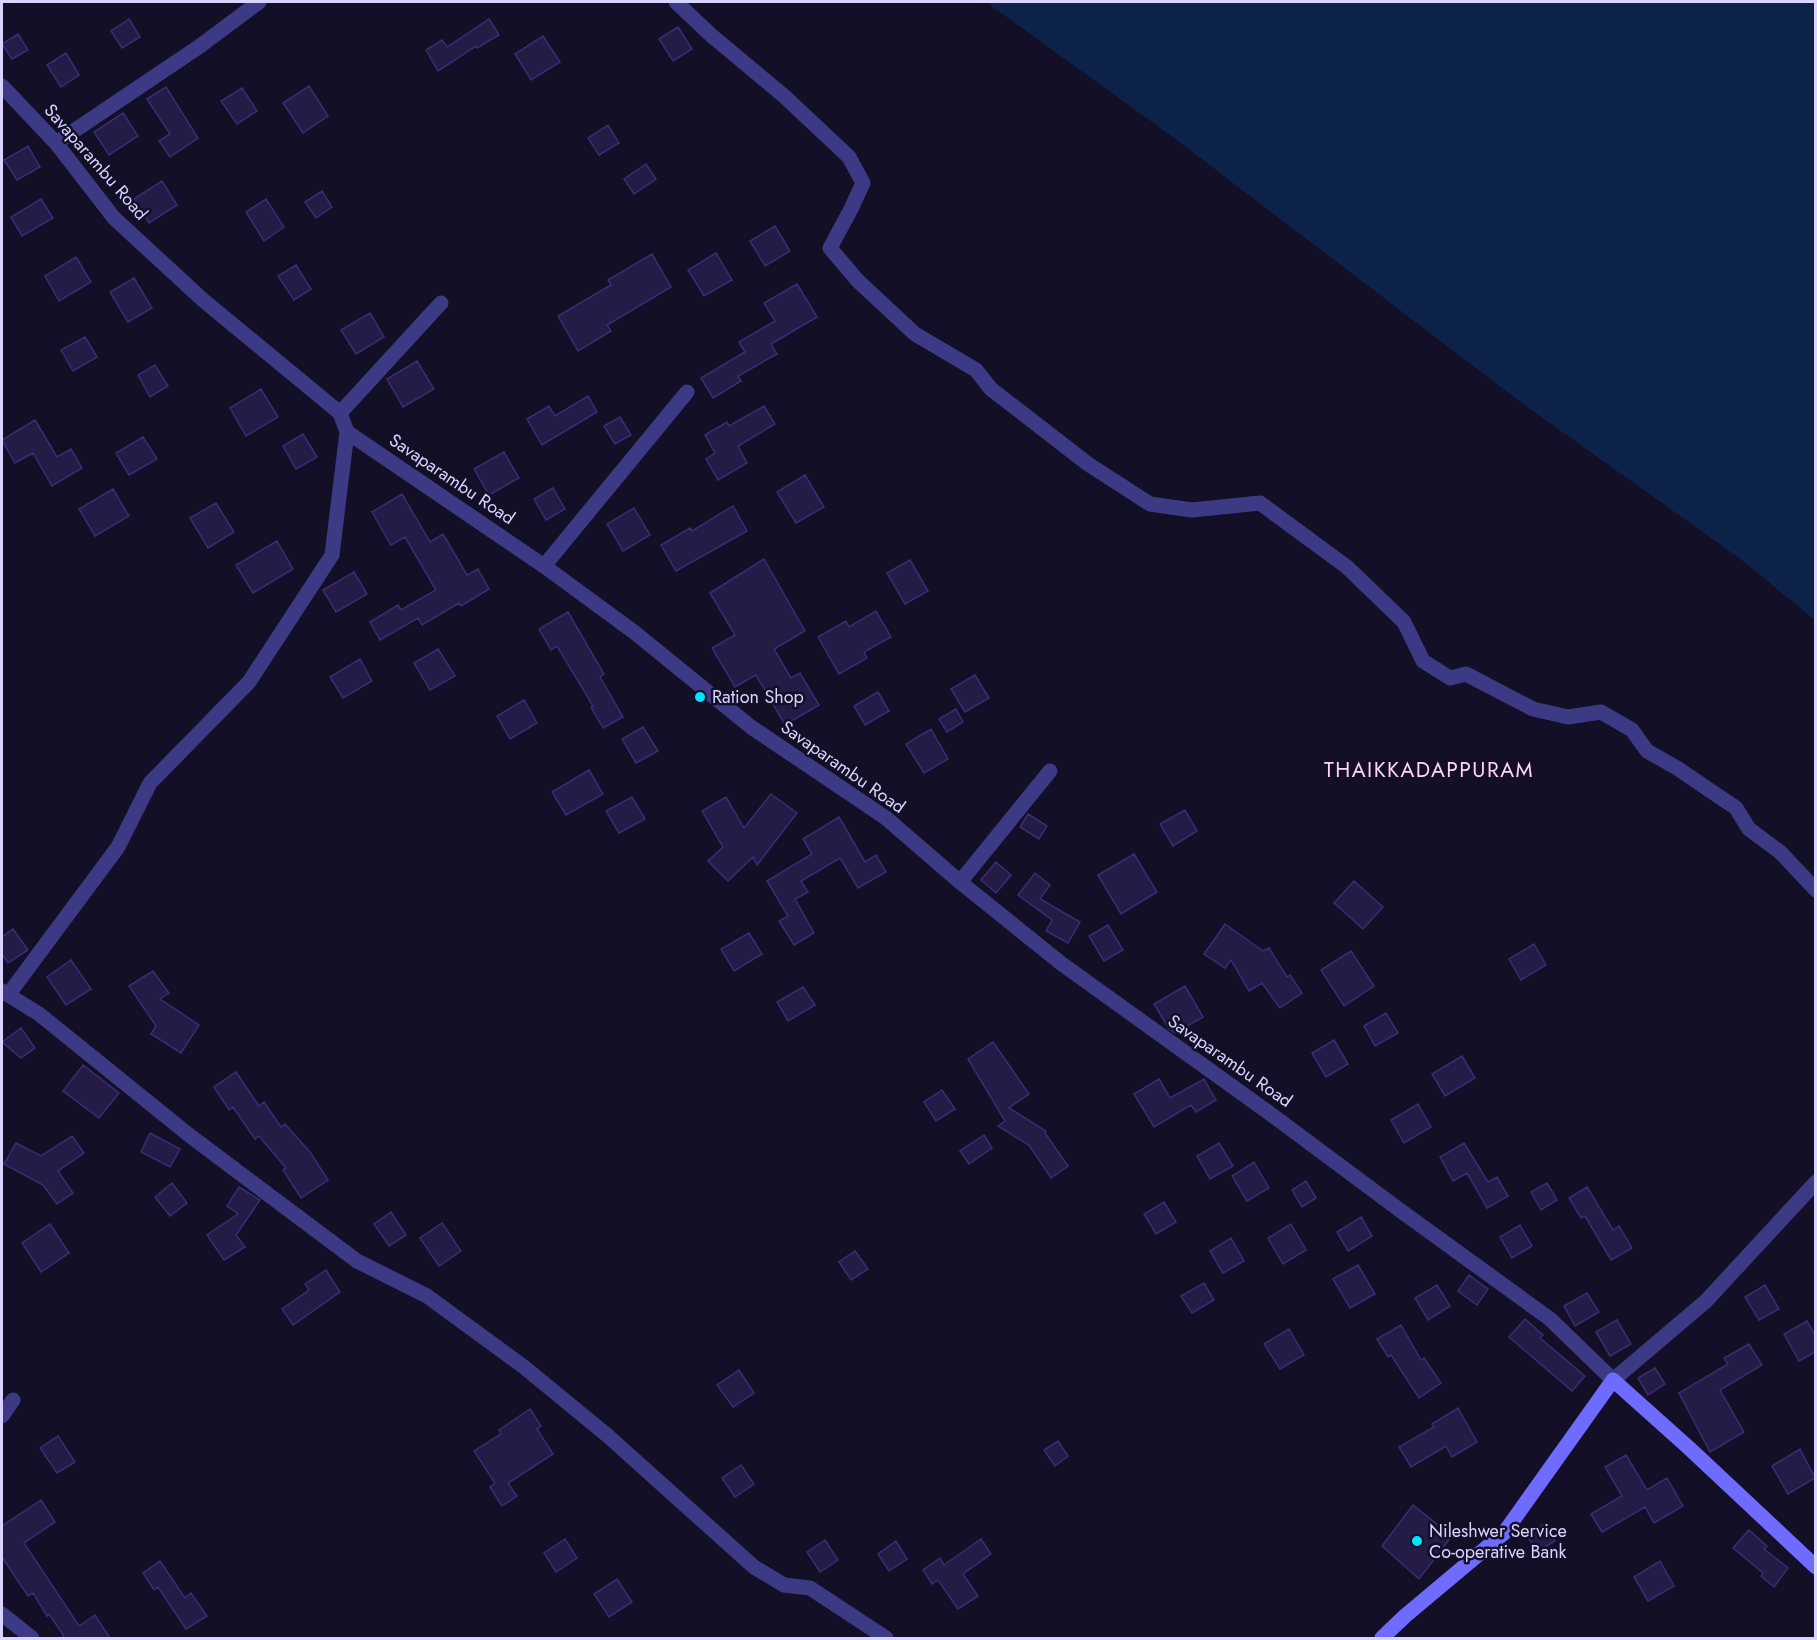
<svg xmlns="http://www.w3.org/2000/svg" width="1817" height="1640" font-family="Jost,sans-serif">
<style>
.water{fill:#0c2248}
.building{fill:#241b47;stroke:#3b2d73;stroke-width:1.5}
.lines{fill:none;stroke-linecap:round;stroke-linejoin:round}
.minor{stroke:#3d3a85;stroke-width:15}
.secondary{stroke:#6f6bff;stroke-width:15}
.poi-dot{fill:#00e5ff;stroke:#130f26;stroke-width:2}
.labels{text-anchor:middle;stroke-width:5;stroke-linejoin:round;paint-order:stroke}
.street-label{font-size:18px;fill:#d9d4ff;stroke:#130f26}
.poi-label{font-size:18px;fill:#d9d4ff;stroke:#130f26;text-anchor:start}
.quarter-label{font-size:21px;letter-spacing:1.5px;fill:#ffd6f0;stroke:#130f26}
</style>
<rect width="100%" height="100%" fill="#130f26"/>
<path class="water" d="M986 2H1815V620L1739 558 1523 404 1174 138Z"/>
<path class="building" d="M129 19 140 37 122 48 111 31Z
M489 19 499 35 477 48 476 46 438 71 426 50 442 40 447 47Z
M678 27 692 49 673 61 659 39Z
M18 34 28 50 12 59 2 44Z
M543 36 560 62 531 80 515 54Z
M66 53 79 75 61 87 47 65Z
M309 86 328 116 303 133 283 103Z
M166 87 198 138 170 157 159 141 170 134 147 99Z
M242 88 257 111 237 124 221 101Z
M123 113 138 136 109 155 94 132Z
M608 125 619 143 599 155 588 138Z
M28 146 40 167 17 180 4 160Z
M646 164 656 179 634 194 624 179Z
M162 181 177 205 149 223 134 199Z
M322 191 332 207 316 218 305 202Z
M41 199 53 218 22 236 11 217Z
M266 199 284 227 264 241 246 212Z
M775 226 790 251 765 266 750 241Z
M716 253 732 280 704 296 688 270Z
M652 254 671 287 607 325 611 331 578 351 558 316 611 285 608 280Z
M76 257 91 282 59 301 45 276Z
M296 265 311 289 294 300 278 276Z
M134 278 152 308 128 322 110 292Z
M797 284 817 317 771 344 777 354 738 376 741 381 713 398 701 378 745 352 739 342 775 321 764 303Z
M370 313 384 337 356 354 341 330Z
M85 337 97 357 73 371 61 350Z
M417 361 434 389 403 407 387 379Z
M155 365 168 386 150 397 138 375Z
M261 389 278 417 246 436 230 408Z
M588 396 597 412 542 445 527 419 549 406 555 416Z
M764 406 775 424 738 446 747 463 718 480 706 459 715 453 705 435 727 422 729 426Z
M620 417 631 435 615 444 604 426Z
M35 420 57 457 71 449 82 468 52 486 33 453 15 463 2 440Z
M303 434 317 457 296 469 283 446Z
M143 437 157 459 129 475 116 453Z
M504 452 519 478 489 495 474 469Z
M805 475 824 507 796 523 777 492Z
M553 488 565 509 546 520 534 499Z
M113 489 129 516 95 536 79 509Z
M402 494 430 542 443 534 467 575 478 569 489 589 461 606 459 603 422 625 418 618 380 640 370 622 398 605 401 610 436 590 405 537 391 545 372 512Z
M216 503 234 532 208 548 190 518Z
M733 506 747 531 676 571 661 545 690 528 692 531Z
M634 508 650 535 623 551 607 524Z
M277 541 293 569 253 593 236 565Z
M764 559 805 631 774 649 791 678 800 673 819 705 785 725 756 675 735 687 712 648 735 635 710 593Z
M910 560 928 591 905 604 887 573Z
M354 572 367 594 336 612 323 590Z
M876 611 891 637 864 652 867 658 839 674 818 637 846 621 849 627Z
M568 612 604 674 600 677 623 717 603 728 591 707 593 706 557 646 551 650 539 629Z
M438 649 455 676 430 690 414 663Z
M360 659 372 681 343 698 330 677Z
M975 675 989 698 965 712 951 689Z
M878 692 889 711 865 725 854 706Z
M524 700 537 723 510 739 497 716Z
M956 709 963 722 947 732 939 719Z
M643 727 658 751 636 763 622 739Z
M931 729 948 759 924 773 906 744Z
M589 770 603 794 566 815 552 792Z
M771 794 797 813 757 865 753 857 728 881 708 861 723 847 702 811 726 797 744 828Z
M632 797 645 819 619 833 606 811Z
M1185 810 1197 831 1173 846 1160 824Z
M1028 814 1047 826 1039 839 1020 827Z
M839 817 865 862 876 855 886 872 858 888 840 858 801 881 808 892 795 899 814 933 794 945 779 921 788 916 767 881 812 854 803 839Z
M1134 854 1157 892 1121 914 1098 875Z
M996 862 1011 875 996 893 981 880Z
M1035 873 1050 885 1040 899 1080 922 1068 943 1046 931 1052 920 1018 895Z
M1354 881 1383 907 1363 929 1334 903Z
M1225 924 1263 951 1269 948 1287 977 1290 975 1302 993 1280 1008 1262 983 1249 991 1231 960 1225 968 1204 954Z
M1108 925 1123 950 1104 961 1089 936Z
M13 929 28 950 8 963 2 954V937Z
M749 933 762 954 734 971 721 949Z
M1534 944 1546 965 1521 980 1509 959Z
M1351 951 1374 986 1344 1006 1321 970Z
M71 960 91 989 66 1005 47 977Z
M153 971 169 993 160 999 199 1025 181 1053 151 1034 156 1026 129 986Z
M1185 986 1203 1017 1175 1033 1169 1029 1154 1004Z
M803 987 815 1005 788 1021 777 1002Z
M1386 1013 1398 1033 1375 1046 1364 1026Z
M21 1028 35 1048 21 1058 2 1042Z
M1334 1040 1348 1064 1326 1077 1312 1053Z
M993 1042 1029 1094 1009 1108 1046 1131 1045 1133 1068 1166 1051 1178 1029 1145 998 1126 1005 1121 968 1059Z
M1462 1056 1475 1078 1445 1096 1432 1074Z
M83 1065 119 1093 99 1118 63 1091Z
M236 1072 259 1106 264 1102 281 1127 285 1124 310 1152 328 1180 301 1198 283 1170 286 1168 259 1136 255 1139 233 1107 229 1110 214 1087Z
M1159 1079 1170 1098 1204 1079 1216 1100 1196 1112 1191 1105 1154 1127 1134 1094Z
M942 1090 955 1109 936 1121 924 1102Z
M1418 1104 1431 1127 1404 1143 1391 1120Z
M150 1133 180 1149 170 1167 141 1152Z
M984 1135 992 1148 969 1164 960 1151Z
M72 1136 84 1153 58 1171 73 1193 57 1204 43 1185 4 1164 16 1143 41 1156Z
M1219 1143 1233 1166 1210 1179 1197 1156Z
M1464 1143 1488 1182 1497 1177 1508 1196 1487 1208 1467 1173 1453 1181 1440 1157Z
M1254 1162 1269 1188 1247 1201 1232 1176Z
M1306 1181 1316 1198 1302 1207 1292 1190Z
M172 1183 187 1203 170 1216 155 1197Z
M1547 1183 1557 1200 1541 1210 1531 1192Z
M239 1187 260 1200 236 1235 245 1247 224 1260 207 1235 238 1214 227 1206Z
M1587 1187 1613 1230 1619 1226 1632 1248 1611 1260 1585 1216 1581 1218 1569 1198Z
M1164 1202 1176 1222 1156 1234 1144 1214Z
M391 1212 406 1235 389 1246 374 1224Z
M1361 1217 1372 1236 1348 1251 1337 1232Z
M442 1223 461 1251 439 1266 420 1238Z
M50 1224 69 1253 41 1272 22 1243Z
M1291 1224 1306 1250 1283 1264 1268 1238Z
M1520 1225 1532 1246 1512 1258 1500 1237Z
M1231 1238 1244 1261 1223 1273 1210 1251Z
M855 1251 868 1269 851 1280 839 1262Z
M1358 1265 1375 1294 1350 1308 1333 1279Z
M326 1270 340 1292 293 1325 282 1309 309 1290 305 1284Z
M1469 1275 1488 1289 1477 1305 1458 1291Z
M1204 1283 1214 1300 1192 1313 1181 1296Z
M1437 1285 1450 1306 1428 1320 1415 1298Z
M1765 1285 1779 1309 1759 1320 1745 1297Z
M1587 1293 1599 1312 1575 1326 1564 1306Z
M1525 1319 1543 1335 1540 1338 1585 1376 1572 1391 1509 1337Z
M1617 1320 1631 1344 1610 1356 1596 1332Z
M1807 1321 1815 1335V1352L1799 1361 1784 1334Z
M1401 1325 1421 1360 1424 1358 1441 1383 1419 1398 1391 1355 1388 1357 1377 1339Z
M1289 1329 1304 1355 1280 1369 1264 1344Z
M1749 1344 1762 1365 1720 1390 1744 1432 1710 1452 1679 1393 1728 1364 1724 1358Z
M1655 1368 1665 1384 1648 1395 1638 1378Z
M739 1370 754 1393 733 1407 717 1385Z
M1458 1408 1477 1442 1452 1457 1446 1446 1411 1467 1399 1447 1434 1427 1432 1424Z
M530 1409 541 1426 537 1429 553 1454 508 1483 517 1496 502 1506 490 1487 495 1483 474 1451 501 1434 499 1430Z
M58 1436 75 1462 57 1473 40 1448Z
M1058 1441 1068 1456 1055 1466 1044 1450Z
M1800 1449 1815 1478 1788 1494 1772 1466Z
M1626 1455 1647 1490 1667 1478 1683 1506 1654 1523 1645 1507 1602 1532 1591 1514 1622 1496 1605 1467Z
M741 1465 754 1484 735 1497 722 1478Z
M41 1500 55 1522 24 1543 79 1626 95 1615 110 1638H61L64 1636 49 1614 47 1616 33 1593 28 1596 2 1557V1526Z
M1413 1505 1452 1536 1419 1579 1382 1546Z
M1545 1524 1555 1541 1537 1552 1526 1534Z
M1749 1530 1767 1546 1764 1549 1788 1568 1774 1587 1761 1576 1763 1573 1733 1548Z
M565 1539 577 1558 556 1572 544 1553Z
M981 1539 991 1554 963 1574 978 1596 958 1609 938 1580 932 1584 923 1570 940 1558 944 1565Z
M825 1540 838 1560 820 1572 807 1552Z
M896 1541 907 1559 889 1571 878 1554Z
M160 1561 185 1598 191 1593 207 1616 186 1629 158 1587 154 1590 143 1573Z
M1660 1561 1674 1586 1648 1601 1634 1577Z
M617 1579 632 1602 609 1617 594 1594Z"/>
<g class="lines">
<path class="minor" d="M676 2 712 36 784 96 849 157 863 183 851 209 830 248 857 280 915 334 976 370 991 389 1088 464 1150 504 1192 510 1260 503 1347 567 1404 622 1423 661 1450 678 1466 674 1533 709 1568 717 1601 712 1632 730 1647 751 1677 768 1736 808 1749 829 1780 852 1816 890
M2 86 56 143 114 218 203 300 340 413 347 432 544 566 634 632 751 727 886 818 960 882 1062 964 1272 1115 1401 1211 1550 1319 1613 1380 1706 1301 1816 1182
M56 143 200 46 259 2
M340 413 441 303
M544 566 687 392
M960 882 1050 771
M2 991 39 1014 189 1135 357 1261 427 1296 524 1367 608 1436 754 1567 784 1585 810 1588 886 1638
M8 995 118 847 150 783 249 682 332 555 347 432
M2 1416 13 1400
M2 1614 32 1638"/>
<path class="secondary" d="M1382 1638 1405 1616 1504 1533 1613 1380 1689 1448 1816 1567"/>
</g>
<g class="poi-dot">
<circle cx="700" cy="697" r="6"/>
<circle cx="1417" cy="1541" r="6"/>
</g>
<g class="labels">
<g class="street-label">
<text transform="translate(96 162) rotate(49)" y="6">Savaparambu Road</text>
<text transform="translate(452 479) rotate(34)" y="6">Savaparambu Road</text>
<text transform="translate(843 767) rotate(35)" y="6">Savaparambu Road</text>
<text transform="translate(1230 1061) rotate(35)" y="6">Savaparambu Road</text>
</g>
<g class="poi-label">
<text x="712" y="703">Ration Shop</text>
<text x="1429" y="1537">Nileshwer Service<tspan x="1429" dy="21">Co-operative Bank</tspan></text>
</g>
<g class="quarter-label">
<text x="1429" y="777">THAIKKADAPPURAM</text>
</g>
</g>
<rect width="1817" height="1640" fill="none" stroke="#d9d4ff" stroke-width="6"/>
</svg>
